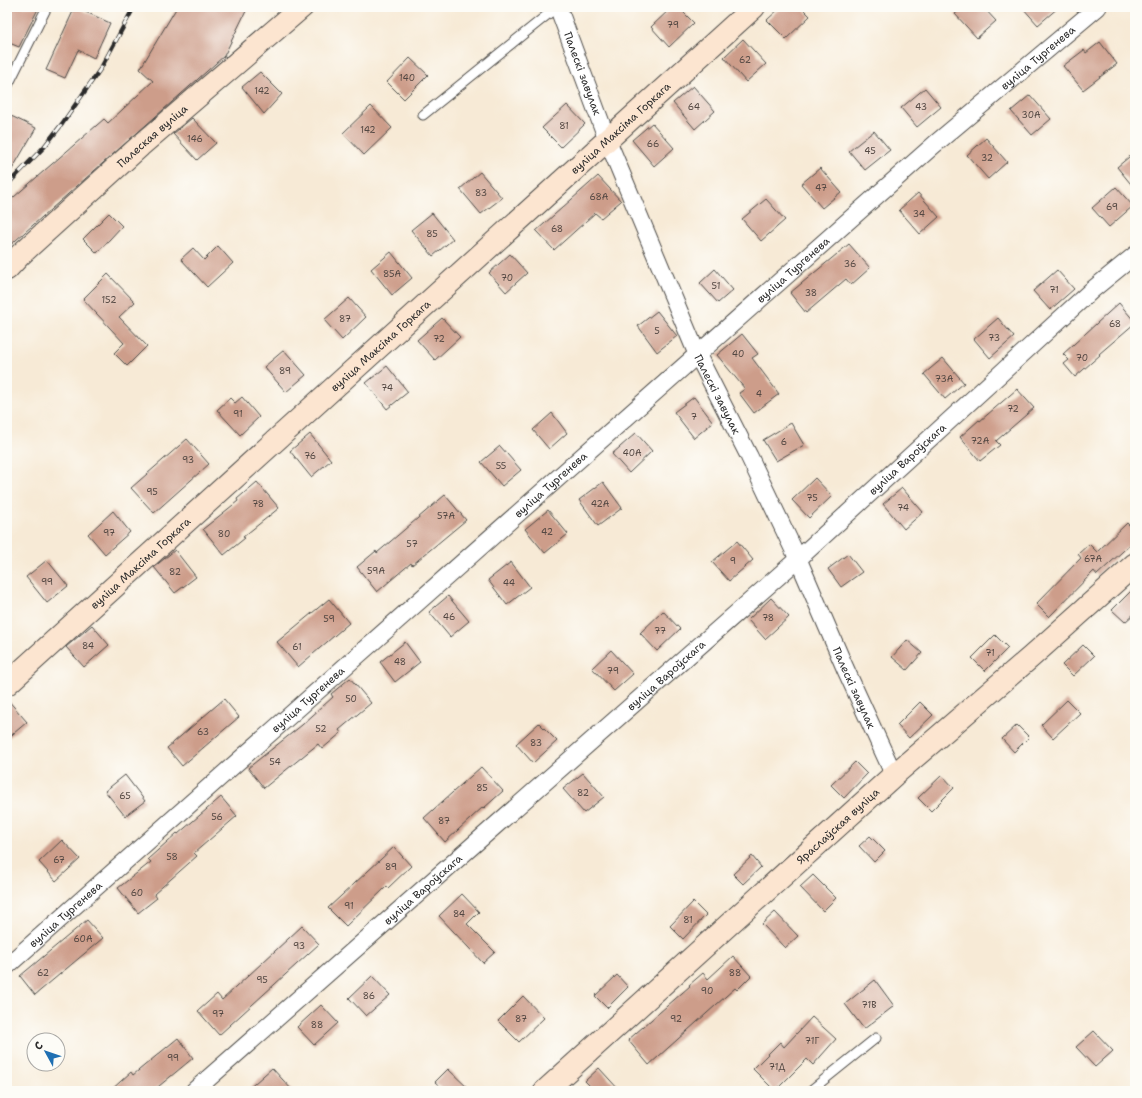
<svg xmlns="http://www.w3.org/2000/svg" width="1142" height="1098" font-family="'Shantell Sans',sans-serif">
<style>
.building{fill:#cd9d8a}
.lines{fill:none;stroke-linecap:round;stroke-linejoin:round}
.lane-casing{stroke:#4a4845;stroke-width:11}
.street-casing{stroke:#4a4845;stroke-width:19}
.secondary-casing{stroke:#4a4845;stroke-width:24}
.lane{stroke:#fff;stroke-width:9}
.street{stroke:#fff;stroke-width:17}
.secondary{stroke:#fce5d0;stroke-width:22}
.rail-casing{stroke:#2b2b2b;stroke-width:4.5}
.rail{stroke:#fdfcf7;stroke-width:3;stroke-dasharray:9;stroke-linecap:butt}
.labels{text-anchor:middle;stroke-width:3;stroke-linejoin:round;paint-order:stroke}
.number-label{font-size:9px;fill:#544843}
.street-label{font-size:11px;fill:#2b2b2b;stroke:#fdfcf7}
</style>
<rect width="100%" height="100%" fill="#fdfcf7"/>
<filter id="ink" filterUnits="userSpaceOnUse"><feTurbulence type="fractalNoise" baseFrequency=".025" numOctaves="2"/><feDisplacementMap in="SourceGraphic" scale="8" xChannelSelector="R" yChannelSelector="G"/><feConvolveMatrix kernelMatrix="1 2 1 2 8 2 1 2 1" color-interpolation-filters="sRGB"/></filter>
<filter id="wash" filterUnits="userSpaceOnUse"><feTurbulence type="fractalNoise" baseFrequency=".012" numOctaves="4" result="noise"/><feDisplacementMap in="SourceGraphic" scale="16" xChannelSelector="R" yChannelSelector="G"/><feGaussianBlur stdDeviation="0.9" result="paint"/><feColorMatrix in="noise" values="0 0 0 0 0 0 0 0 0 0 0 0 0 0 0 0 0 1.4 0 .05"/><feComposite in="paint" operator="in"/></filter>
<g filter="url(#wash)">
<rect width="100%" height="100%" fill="#f7ead6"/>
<g id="blocks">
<path class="building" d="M7 7H39L19 47 7 42Z
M75 7 110 23 94 58 78 50 65 78 46 70Z
M177 7H248L224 56 7 248V203L104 119 108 123 153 81 140 69Z
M672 7H678L694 23 669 47 651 27Z
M781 7H801L810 16 786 39 767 20Z
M963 7H983L996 21 977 38 955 14Z
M1022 7H1059L1038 25Z
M743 39 766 64 746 82 724 57Z
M1100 42 1117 64 1083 90 1063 66 1084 50 1086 53Z
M410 58 428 75 404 99 387 82Z
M260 72 282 94 264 114 242 87Z
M693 86 715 111 695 129 673 103Z
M925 88 941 107 917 127 901 108Z
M1030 95 1051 119 1032 135 1011 111Z
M567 105 585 124 561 147 542 128Z
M371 106 392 128 364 155 343 133Z
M7 114 36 128 7 178Z
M192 118 216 143 197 160 173 134Z
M652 123 674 148 654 166 632 140Z
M874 131 890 150 865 170 849 151Z
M986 138 1007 162 988 179 967 155Z
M1135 152V189L1117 167Z
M820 168 841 192 822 208 801 184Z
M480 172 502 198 481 214 460 189Z
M598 176 621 201 601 218 595 213 554 250 536 231Z
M1116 187 1133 206 1109 227 1092 208Z
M918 193 939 217 920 234 899 210Z
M766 199 785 220 761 241 742 219Z
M109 213 122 226 97 253 83 239Z
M432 213 453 239 433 256 411 230Z
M849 244 870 268 851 285 846 279 806 313 790 293Z
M218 246 233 263 207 287 181 259 193 248 204 260Z
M391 252 412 278 392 295 371 269Z
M510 254 527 273 506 292 489 273Z
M715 269 733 290 718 303 700 283Z
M1057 270 1074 289 1050 310 1033 291Z
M108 274 135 302 119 317 147 346 127 366 114 353 124 343 83 299Z
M349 298 366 317 342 340 324 320Z
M1119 303 1135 322V323L1099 354 1100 355 1075 377 1064 364 1069 360 1063 354Z
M657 311 677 336 657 352 638 326Z
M442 318 460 337 435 360 417 340Z
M998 318 1014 337 990 358 974 339Z
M742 334 758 354 752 358 779 394 754 413 739 393 745 389 717 355Z
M284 350 306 375 286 392 264 367Z
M943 358 964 383 945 399 924 374Z
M387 366 408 392 387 409 366 383Z
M1017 389 1034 408 996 441 1000 445 980 461 960 437 979 420 980 421Z
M242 397 259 417 240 435 217 410 230 398 235 403Z
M694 397 713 422 694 438 674 412Z
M552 413 567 433 549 449 533 430Z
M791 423 804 445 776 461 763 440Z
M636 433 652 451 629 473 612 454Z
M310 434 331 460 311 477 290 451Z
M187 439 209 464 154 513 131 488Z
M500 446 521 470 502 486 481 462Z
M815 478 832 496 809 518 792 500Z
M257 482 279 508 243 537 245 538 224 555 203 529 238 501 237 499Z
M603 482 622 508 598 526 579 500Z
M902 488 923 512 904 529 883 504Z
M445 495 466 520 412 565 411 563 377 592 357 567 376 551 377 553Z
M548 510 568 534 545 553 525 529Z
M113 511 130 532 105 554 88 534Z
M1127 523 1135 531V540L1097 575 1094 571 1049 617 1036 604 1081 558 1078 554 1089 544 1097 552Z
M737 541 753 560 729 581 712 562Z
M175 550 196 577 175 593 154 567Z
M848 554 862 572 841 587 828 569Z
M47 560 68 586 47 603 26 577Z
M511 562 530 587 507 605 488 580Z
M1135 587V613L1125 622 1112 610Z
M448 596 469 621 450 637 429 612Z
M771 598 789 617 765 639 748 620Z
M329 599 349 623 298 667 277 642Z
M663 611 680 629 657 651 640 633Z
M92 625 109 645 84 667 66 647Z
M995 635 1008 648 985 671 972 658Z
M907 640 922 653 907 670 892 657Z
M405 642 420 662 395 682 380 662Z
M1083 645 1094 656 1073 676 1062 665Z
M611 650 633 674 614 691 592 668Z
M350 678 371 703 339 730 341 733 322 749 318 744 264 788 248 768 302 725 333 697 331 694Z
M7 699 27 722 7 739Z
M224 699 239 717 182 766 167 748Z
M1067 700 1080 713 1053 738 1041 725Z
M920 702 933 715 909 738 897 725Z
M539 723 557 741 533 763 516 744Z
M1017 725 1029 737 1014 752 1002 739Z
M855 762 867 774 844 798 831 785Z
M481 767 503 791 484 808 483 807 445 842 424 818Z
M583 773 604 797 584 813 563 789Z
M125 775 145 801 125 816 105 791Z
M942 775 954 788 931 811 918 798Z
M221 797 237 816 194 853 197 856 154 894 157 898 138 913 118 888 151 862 148 859 177 833 178 834Z
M870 836 885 851 874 862 859 846Z
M62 840 80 859 56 881 39 862Z
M394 847 411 866 388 888 387 886 346 926 328 908Z
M752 856 761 867 743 884 733 874Z
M813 875 836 898 823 911 800 887Z
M462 894 479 912 467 924 495 952 483 963 439 916Z
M693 902 706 915 683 939 670 926Z
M775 912 798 936 785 948 762 924Z
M87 920 103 938 35 995 20 976Z
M302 926 319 944 219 1035 198 1011 217 994 222 1000Z
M733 956 751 976 737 990 735 988 649 1065 628 1040 690 986 689 985 703 973 708 979Z
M617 975 628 987 607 1008 595 996Z
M372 976 390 995 366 1016 349 998Z
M875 980 894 1006 864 1029 845 1004Z
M523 996 544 1018 519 1042 498 1021Z
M321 1005 338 1023 314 1045 297 1027Z
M812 1017 836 1039 813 1065 807 1059 775 1091 753 1069 780 1042 784 1047Z
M1094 1031 1113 1051 1095 1067 1076 1047Z
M178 1038 193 1058 153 1091H110L131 1072 133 1075Z
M272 1068 293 1091H246Z
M599 1068 620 1091H595L585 1081Z
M448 1069 471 1091H445L435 1082Z"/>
</g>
</g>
<g filter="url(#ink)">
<use href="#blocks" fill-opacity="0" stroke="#4a4845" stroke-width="1"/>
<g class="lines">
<defs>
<path id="lane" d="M7 87 47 7
M423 115 557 7
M810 1091 876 1038"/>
<g id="street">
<path id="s1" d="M558 7 607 139 697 354 749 456 798 559 845 668 894 775"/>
<path id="s2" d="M7 966 935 144 1098 7"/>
<path id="s3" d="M194 1091 798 559 1092 290 1135 255"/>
</g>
<g id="secondary">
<path id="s4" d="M7 269 20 255 140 146 302 7"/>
<path id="s5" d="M7 684 754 7"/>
<path id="s6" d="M545 1091 894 775 1031 657 1135 564"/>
</g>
</defs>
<use href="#lane" class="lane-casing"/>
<use href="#street" class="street-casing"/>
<use href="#secondary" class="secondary-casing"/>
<use href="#lane" class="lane"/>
<use href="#street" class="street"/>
<use href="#secondary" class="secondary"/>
<defs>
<path id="rail" d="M7 185 44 147 62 124 101 68 134 7"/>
</defs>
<use href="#rail" class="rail-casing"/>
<use href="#rail" class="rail"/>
</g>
</g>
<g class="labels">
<g class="number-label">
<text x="673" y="28">79</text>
<text x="745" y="63">62</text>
<text x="407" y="81">140</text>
<text x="262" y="94">142</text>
<text x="694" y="110">64</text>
<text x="921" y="110">43</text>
<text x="1031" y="118">30А</text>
<text x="564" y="129">81</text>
<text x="368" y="133">142</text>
<text x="195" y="142">146</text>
<text x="653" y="147">66</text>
<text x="870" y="154">45</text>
<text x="987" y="161">32</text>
<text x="821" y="191">47</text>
<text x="481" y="196">83</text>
<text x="599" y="200">68А</text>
<text x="1112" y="210">69</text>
<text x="919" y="217">34</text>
<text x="557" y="232">68</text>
<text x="432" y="237">85</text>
<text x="850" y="267">36</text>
<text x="392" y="277">85А</text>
<text x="507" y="281">70</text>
<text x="716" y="289">51</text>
<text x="1054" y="293">71</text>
<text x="811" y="296">38</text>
<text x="109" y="303">152</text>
<text x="345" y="322">87</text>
<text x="1115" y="327">68</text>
<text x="657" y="334">5</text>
<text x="994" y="341">73</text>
<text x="439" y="342">72</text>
<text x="738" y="357">40</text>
<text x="1082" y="361">70</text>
<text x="285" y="374">89</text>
<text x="944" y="382">73А</text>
<text x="387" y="391">74</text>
<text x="759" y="397">4</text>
<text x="1013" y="412">72</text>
<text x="238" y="417">91</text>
<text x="694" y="420">7</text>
<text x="980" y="444">72А</text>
<text x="784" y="445">6</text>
<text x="632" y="456">40А</text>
<text x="310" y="459">76</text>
<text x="188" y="463">93</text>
<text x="501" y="469">55</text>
<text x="152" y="495">95</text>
<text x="812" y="501">75</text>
<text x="258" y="507">78</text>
<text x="600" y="507">42А</text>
<text x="903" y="511">74</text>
<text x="446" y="519">57А</text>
<text x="547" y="535">42</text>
<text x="109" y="536">97</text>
<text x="224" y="537">80</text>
<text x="412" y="547">57</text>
<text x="1093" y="562">67А</text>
<text x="733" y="564">9</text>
<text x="376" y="574">59А</text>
<text x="175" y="575">82</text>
<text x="47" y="585">99</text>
<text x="509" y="586">44</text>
<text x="449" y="620">46</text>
<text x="768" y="621">78</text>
<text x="329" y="622">59</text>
<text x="660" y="634">77</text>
<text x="88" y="649">84</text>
<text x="297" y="650">61</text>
<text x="990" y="656">71</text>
<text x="400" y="665">48</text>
<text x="613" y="674">79</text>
<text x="351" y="702">50</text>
<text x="321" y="732">52</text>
<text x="203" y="735">63</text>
<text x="536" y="746">83</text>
<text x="275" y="765">54</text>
<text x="482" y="791">85</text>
<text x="583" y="796">82</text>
<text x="125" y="799">65</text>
<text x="217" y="820">56</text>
<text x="444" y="824">87</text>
<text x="172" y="860">58</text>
<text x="59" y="863">67</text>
<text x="391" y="870">89</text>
<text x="137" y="896">60</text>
<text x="349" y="909">91</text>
<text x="459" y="917">84</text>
<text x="688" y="923">81</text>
<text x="83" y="942">60А</text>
<text x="299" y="949">93</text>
<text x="43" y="976">62</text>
<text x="735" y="976">88</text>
<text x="262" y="983">95</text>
<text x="707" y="994">90</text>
<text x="369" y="999">86</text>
<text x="869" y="1008">71В</text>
<text x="218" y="1017">97</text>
<text x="521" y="1022">87</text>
<text x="676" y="1022">92</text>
<text x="317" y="1028">88</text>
<text x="812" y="1044">71Г</text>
<text x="173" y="1061">99</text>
<text x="777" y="1070">71Д</text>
</g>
<g class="street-label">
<text dy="4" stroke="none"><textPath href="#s2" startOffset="1374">вуліца Тургенева</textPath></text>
<text dy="4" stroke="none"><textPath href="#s1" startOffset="71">Палескі завулак</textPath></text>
<text dy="4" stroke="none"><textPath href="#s5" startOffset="828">вуліца Максіма Горкага</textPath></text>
<text dy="4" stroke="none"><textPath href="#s4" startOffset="197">Палеская вуліца</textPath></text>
<text dy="4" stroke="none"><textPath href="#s2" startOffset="1050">вуліца Тургенева</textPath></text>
<text dy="4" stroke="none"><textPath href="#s5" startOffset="504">вуліца Максіма Горкага</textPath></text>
<text dy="4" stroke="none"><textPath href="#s1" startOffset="419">Палескі завулак</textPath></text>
<text dy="4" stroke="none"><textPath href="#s3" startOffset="953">вуліца Вароўскага</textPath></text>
<text dy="4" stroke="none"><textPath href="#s2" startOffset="726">вуліца Тургенева</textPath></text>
<text dy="4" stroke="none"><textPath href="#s5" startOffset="180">вуліца Максіма Горкага</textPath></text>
<text dy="4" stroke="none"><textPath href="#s3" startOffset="629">вуліца Вароўскага</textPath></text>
<text dy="4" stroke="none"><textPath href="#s1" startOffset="743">Палескі завулак</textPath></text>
<text dy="4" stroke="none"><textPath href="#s2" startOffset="402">вуліца Тургенева</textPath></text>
<text dy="4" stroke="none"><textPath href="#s6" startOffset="395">Яраслаўская вуліца</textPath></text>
<text dy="4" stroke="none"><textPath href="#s3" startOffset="305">вуліца Вароўскага</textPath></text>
<text dy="4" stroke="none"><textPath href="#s2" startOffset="78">вуліца Тургенева</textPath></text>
</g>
</g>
<rect width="1142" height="1098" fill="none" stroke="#fdfcf7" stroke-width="24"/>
<g transform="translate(46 1052) rotate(310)"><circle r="19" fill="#fdfcf7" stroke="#a9a8a5"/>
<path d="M0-3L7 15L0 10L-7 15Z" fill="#1f6fb2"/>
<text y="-6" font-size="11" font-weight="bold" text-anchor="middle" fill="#2b2b2b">С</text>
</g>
</svg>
